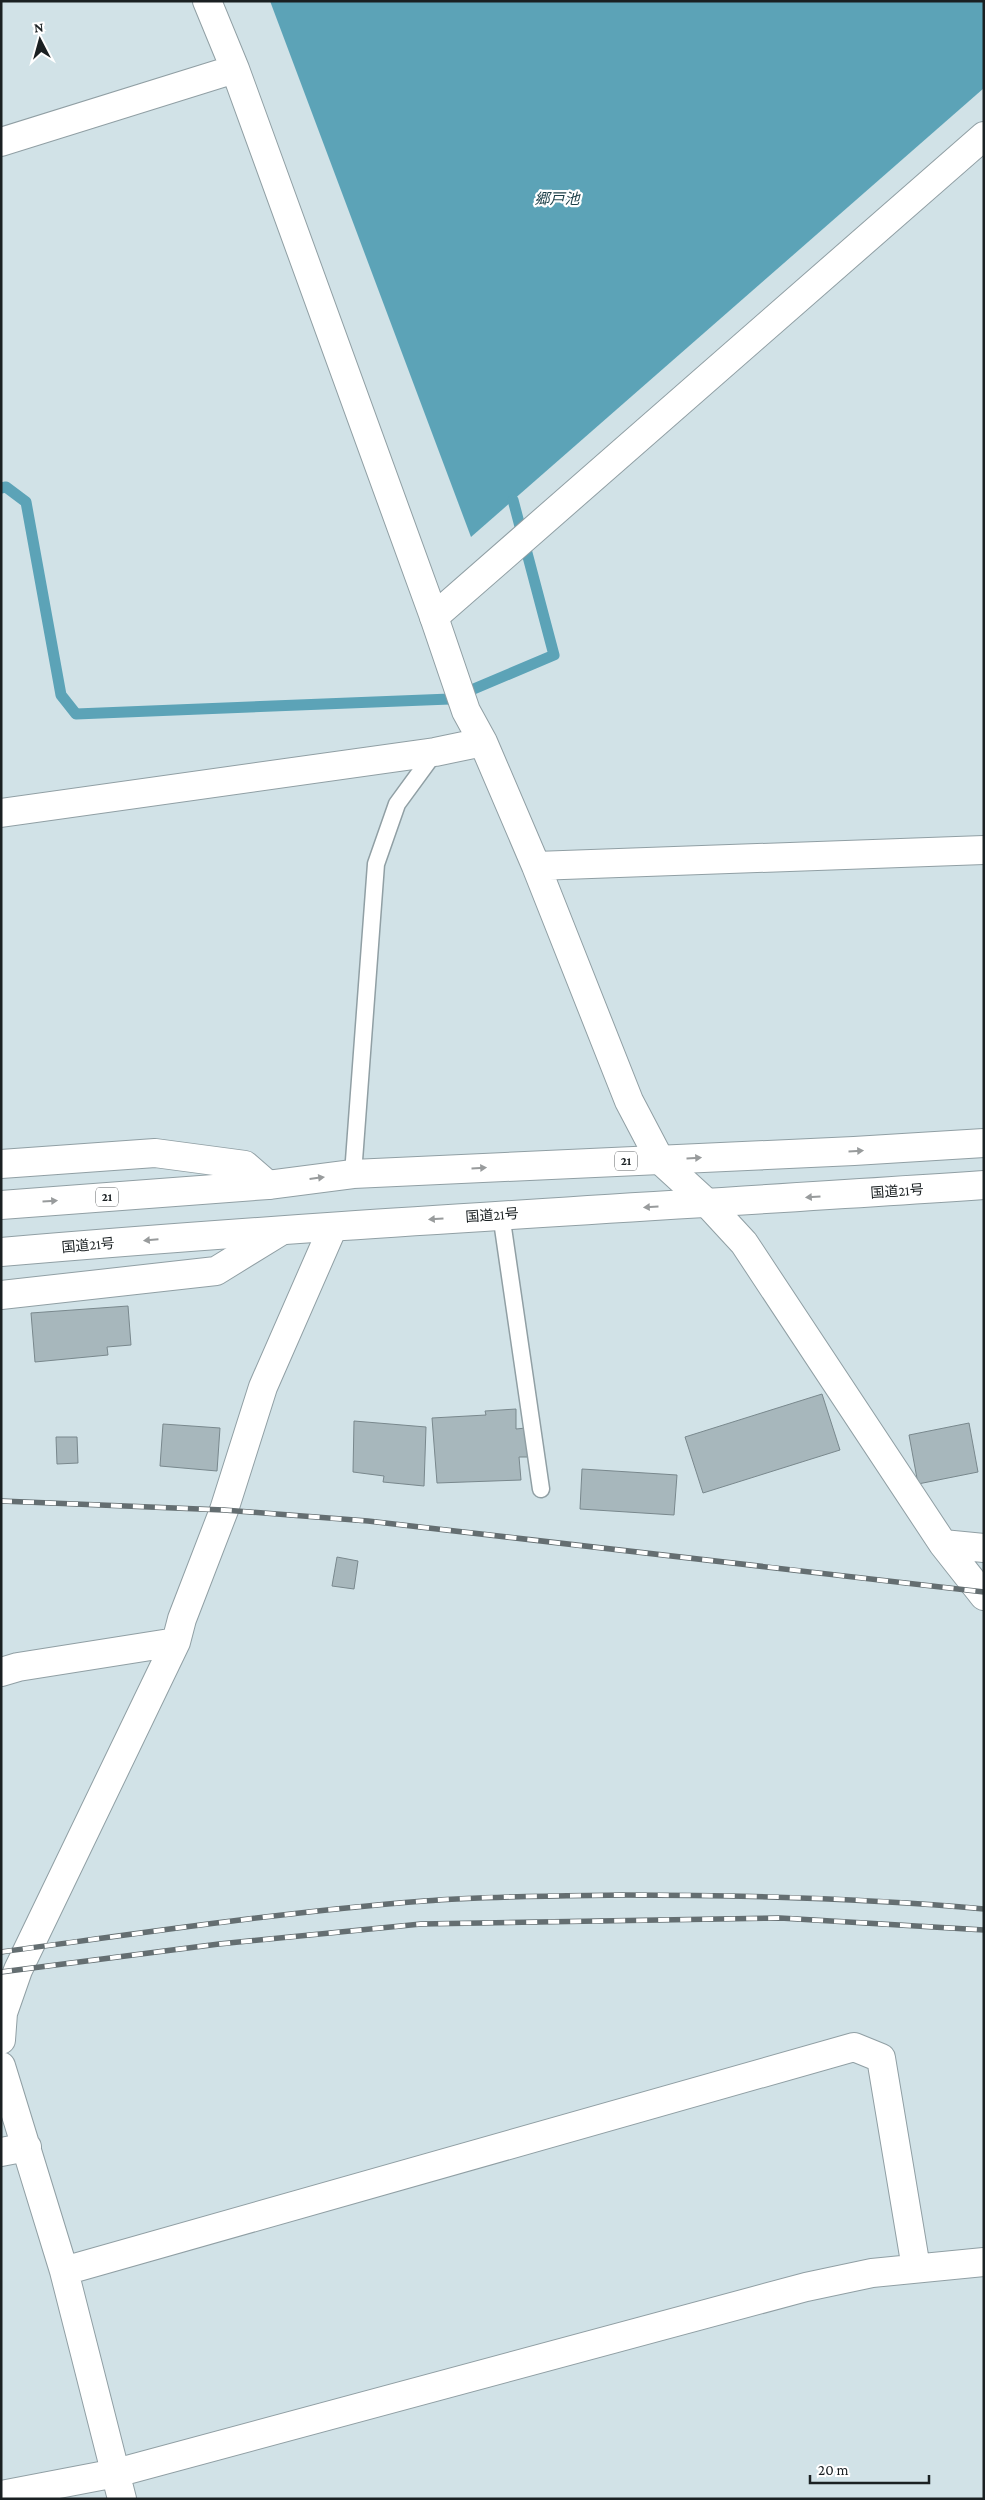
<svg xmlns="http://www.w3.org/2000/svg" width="985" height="2500" font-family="'Crimson Pro','Noto Sans JP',serif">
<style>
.water{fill:#5ca3b7}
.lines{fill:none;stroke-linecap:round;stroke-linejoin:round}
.stream{stroke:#5ca3b7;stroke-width:11}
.building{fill:#a7b7bc;stroke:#79888d}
.service-casing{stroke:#909fa4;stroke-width:19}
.minor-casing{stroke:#909fa4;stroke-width:30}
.tertiary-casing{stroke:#909fa4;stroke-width:30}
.trunk-casing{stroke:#909fa4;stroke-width:30}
.service{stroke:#fff;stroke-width:16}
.minor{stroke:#fff;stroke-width:28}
.tertiary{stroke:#fff;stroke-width:28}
.trunk{stroke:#fff;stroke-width:28}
.rail-casing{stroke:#646e71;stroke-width:5.5}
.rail{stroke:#fff;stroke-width:4;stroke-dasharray:11;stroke-linecap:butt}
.oneway{fill:#989b9c}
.labels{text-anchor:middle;stroke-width:4.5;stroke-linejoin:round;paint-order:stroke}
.shield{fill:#fff;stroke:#5f6364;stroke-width:1}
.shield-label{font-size:12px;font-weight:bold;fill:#1a2022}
.street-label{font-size:14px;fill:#1a2022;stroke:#fff}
.water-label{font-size:15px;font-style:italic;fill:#1c3f48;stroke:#fff}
</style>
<rect width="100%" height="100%" fill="#d1e2e7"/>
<path class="water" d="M270 1H984V88L471 537Z"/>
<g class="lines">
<path class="stream" d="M1 488 6 487 26 502 61 695 76 714 450 699 554 655 513 500"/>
</g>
<path class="building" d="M128 1306 131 1345 107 1347 108 1355 35 1362 31 1313Z
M822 1394 840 1450 703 1493 685 1437Z
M516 1409V1429L526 1428 528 1457H519L521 1480 437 1483 432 1418 486 1415 485 1411Z
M354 1421 426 1427 424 1486 383 1482 384 1476 353 1472Z
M969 1423 978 1472 918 1484 909 1435Z
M163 1424 220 1428 217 1471 160 1466Z
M56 1437H77L78 1463 57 1464Z
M582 1469 677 1475 674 1515 580 1509Z
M337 1557 358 1561 354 1589 332 1586Z"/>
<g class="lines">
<defs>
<path id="service" d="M353 1174 376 864 397 804 435 752
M501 1214 541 1489"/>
<path id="minor" d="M434 617 466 711 483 742 536 866 629 1101 660 1160 708 1204 744 1243 943 1544 984 1596
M1 813 435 752 483 742
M536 866 984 850
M1 1164 155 1153 245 1165 268 1185
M1 1295 216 1271 281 1231
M943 1544 984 1548
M1 1672 18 1667 176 1642
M1 2040 3 2013 18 1970 176 1642 182 1619 224 1510 263 1387 333 1227
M1 2066 64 2271 122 2499
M1 2152 27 2147
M64 2271 854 2047 881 2058 916 2268
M1 2495 116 2473 806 2287 872 2273 984 2262"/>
<path id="tertiary" d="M207 1 235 69 434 617 984 136
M1 142 235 69"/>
<path id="trunk" d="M1 1205 268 1185 353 1174 854 1151 984 1143
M1 1252C328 1224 656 1207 984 1185"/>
</defs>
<use href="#service" class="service-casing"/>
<use href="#minor" class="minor-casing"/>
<use href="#tertiary" class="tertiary-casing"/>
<use href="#trunk" class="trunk-casing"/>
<use href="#service" class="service"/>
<use href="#minor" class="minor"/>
<use href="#tertiary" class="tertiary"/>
<use href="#trunk" class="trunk"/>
<defs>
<path id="rail" d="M1 1501 224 1510 368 1521 984 1592
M1 1952C142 1933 283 1912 424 1901 490 1896 557 1896 622 1895 743 1895 864 1898 984 1909
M1 1972 219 1944 421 1924 780 1918 984 1930"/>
</defs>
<use href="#rail" class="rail-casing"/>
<use href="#rail" class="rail"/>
</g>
<defs><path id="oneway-solid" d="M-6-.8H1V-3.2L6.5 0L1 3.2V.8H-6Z" transform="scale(1.25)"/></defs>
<g class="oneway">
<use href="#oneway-solid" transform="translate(856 1151) rotate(-3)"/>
<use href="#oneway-solid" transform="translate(694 1158) rotate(-3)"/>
<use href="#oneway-solid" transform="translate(479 1168) rotate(-3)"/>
<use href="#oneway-solid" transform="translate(317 1178) rotate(-7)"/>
<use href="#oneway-solid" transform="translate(813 1197) rotate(176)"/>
<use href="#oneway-solid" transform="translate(50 1201) rotate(-4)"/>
<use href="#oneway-solid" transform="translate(651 1207) rotate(177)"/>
<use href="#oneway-solid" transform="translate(436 1219) rotate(176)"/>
<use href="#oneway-solid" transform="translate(151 1240) rotate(175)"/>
</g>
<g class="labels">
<g class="shield">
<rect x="615" y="1151.5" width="22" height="19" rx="4"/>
<rect x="96" y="1187.5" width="22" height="19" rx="4"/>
</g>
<g class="shield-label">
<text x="626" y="1165">21</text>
<text x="107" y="1201">21</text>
</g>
<g class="street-label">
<text transform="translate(897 1191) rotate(-4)" y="5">国道21号</text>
<text transform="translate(492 1215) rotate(-4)" y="5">国道21号</text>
<text transform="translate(88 1245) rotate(-5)" y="5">国道21号</text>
</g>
<g class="water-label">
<text x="557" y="204">郷戸池</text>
</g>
</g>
<rect width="985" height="2500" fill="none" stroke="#1a2022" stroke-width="5"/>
<g transform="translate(40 40) rotate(354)" stroke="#ffffff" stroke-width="4" paint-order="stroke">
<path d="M0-4L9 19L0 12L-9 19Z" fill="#1a2022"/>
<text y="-8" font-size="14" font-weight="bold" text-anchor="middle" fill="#1a2022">N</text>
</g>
<path d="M810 2475v8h119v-8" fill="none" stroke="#1a2022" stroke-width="2.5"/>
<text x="818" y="2475" font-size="15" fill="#1a2022" stroke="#ffffff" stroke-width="4" paint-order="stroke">20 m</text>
</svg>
